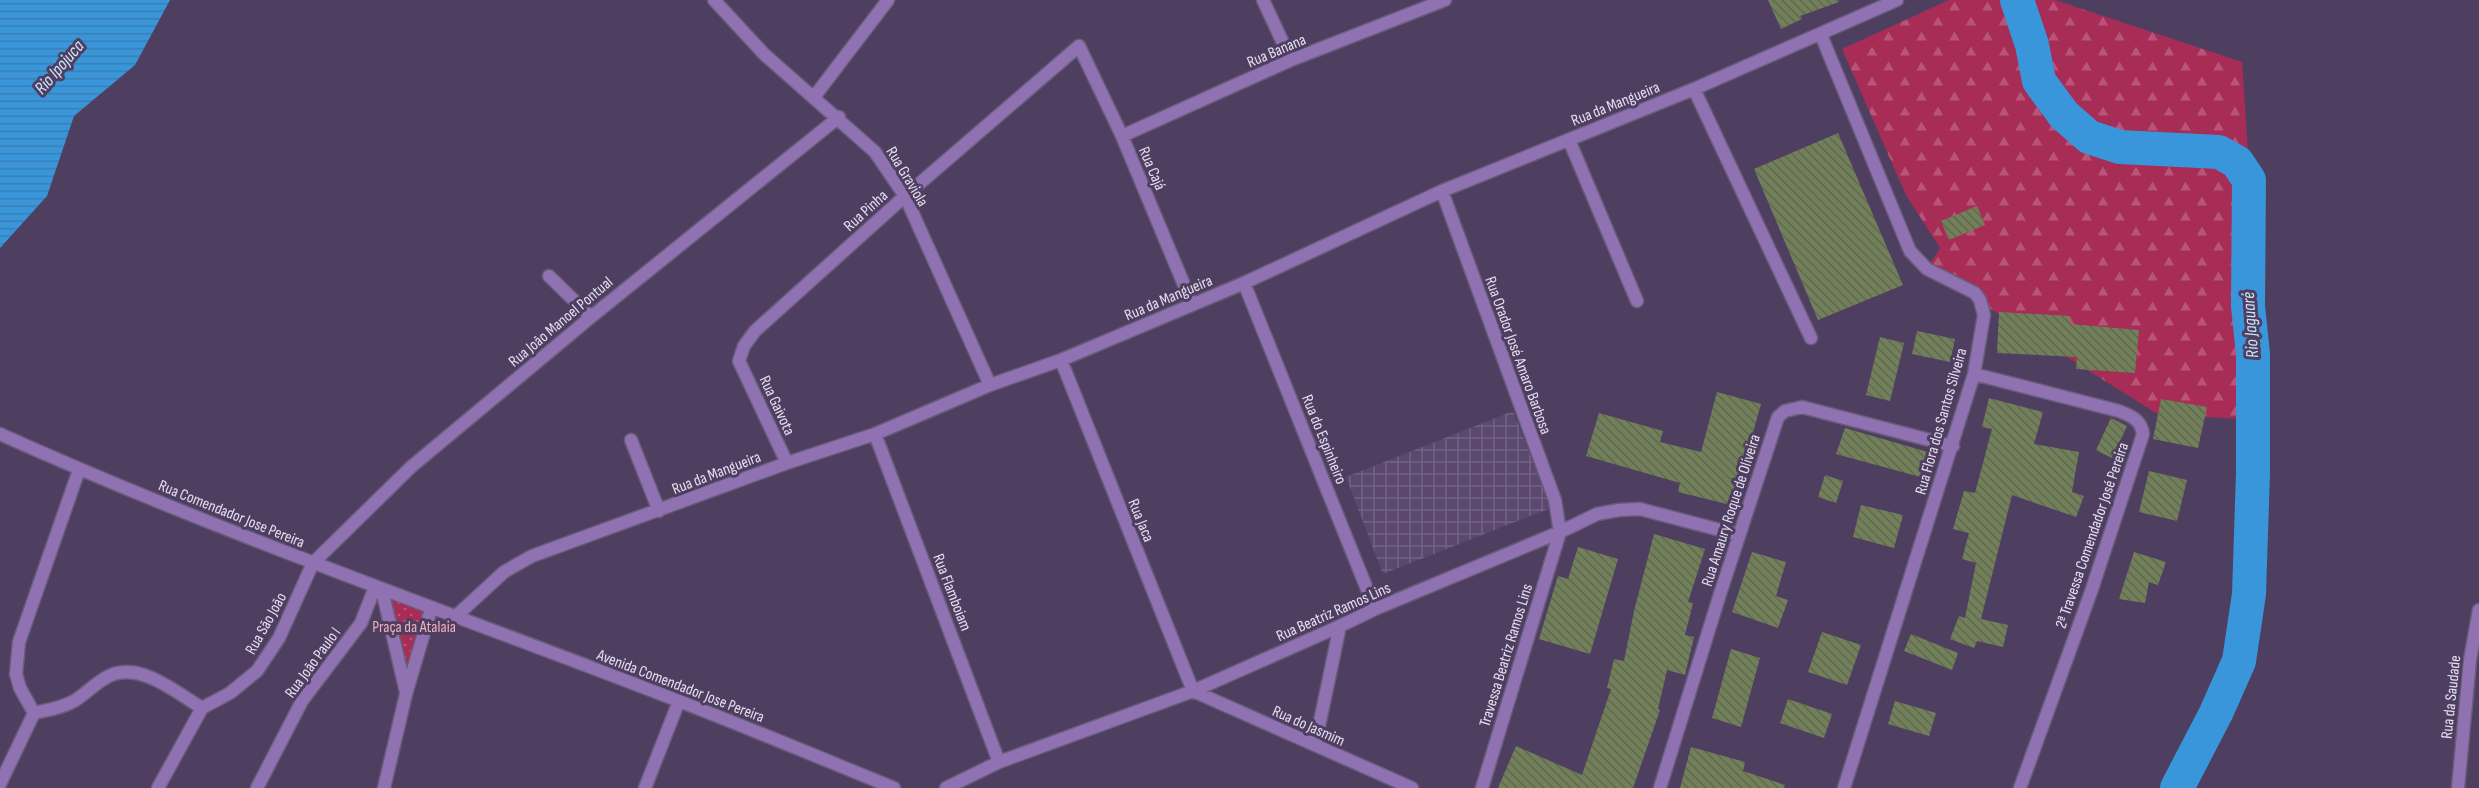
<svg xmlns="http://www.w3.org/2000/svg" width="2479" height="788" font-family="'Sofia Sans Condensed',sans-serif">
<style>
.industrial{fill:url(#industrial-grid)}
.forest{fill:url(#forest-firs)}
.park{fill:url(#park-dots)}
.water{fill:url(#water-rules)}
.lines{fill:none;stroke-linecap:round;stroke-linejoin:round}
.river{stroke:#3996db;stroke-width:34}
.building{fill:url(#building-back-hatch)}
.minor-casing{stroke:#695c7a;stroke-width:15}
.tertiary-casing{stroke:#695c7a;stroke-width:15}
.minor{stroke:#9072b3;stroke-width:12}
.tertiary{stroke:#9072b3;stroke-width:12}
.labels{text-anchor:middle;stroke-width:6;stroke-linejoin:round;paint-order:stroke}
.street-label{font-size:16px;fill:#e6def2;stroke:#4e3f60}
.park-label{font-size:16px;fill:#f2b0be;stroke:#4e3f60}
.water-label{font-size:18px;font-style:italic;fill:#cce4fa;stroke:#4e3f60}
</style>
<defs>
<pattern id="industrial-grid" width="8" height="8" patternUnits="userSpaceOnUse" patternTransform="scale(1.5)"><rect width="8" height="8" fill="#5a486f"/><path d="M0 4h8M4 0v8" fill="none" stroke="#726284"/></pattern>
<pattern id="forest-firs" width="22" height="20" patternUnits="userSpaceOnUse" patternTransform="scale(1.5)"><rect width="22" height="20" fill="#a72c56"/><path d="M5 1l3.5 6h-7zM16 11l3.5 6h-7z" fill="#b75477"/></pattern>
<pattern id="park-dots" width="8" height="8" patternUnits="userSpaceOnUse" patternTransform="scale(1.5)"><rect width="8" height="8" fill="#a72c56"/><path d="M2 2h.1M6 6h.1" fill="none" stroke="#b75477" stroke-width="1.8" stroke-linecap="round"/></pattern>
<pattern id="water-rules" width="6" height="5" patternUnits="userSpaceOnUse" patternTransform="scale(1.5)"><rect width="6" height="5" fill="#3996db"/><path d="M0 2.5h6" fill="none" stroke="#3d7daf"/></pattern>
<pattern id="building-back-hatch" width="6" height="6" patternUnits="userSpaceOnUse" patternTransform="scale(1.5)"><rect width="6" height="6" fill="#72805a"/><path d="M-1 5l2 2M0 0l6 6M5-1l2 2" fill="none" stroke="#606853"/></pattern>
</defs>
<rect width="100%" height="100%" fill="#4e3f60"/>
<path class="industrial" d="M1513 411 1551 508 1383 574 1346 477Z"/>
<path class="forest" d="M1949 0H2055L2242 62 2266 420 2159 415 1927 269 1940 248 1906 195 1842 49Z"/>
<path class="park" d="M390 598 439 617 407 673Z"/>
<path class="water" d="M0 0H170L135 65 74 116 47 196 0 248Z"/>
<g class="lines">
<path class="river" d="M2017 0 2032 45 2039 81 2064 115 2089 137 2120 147 2219 152 2237 162 2249 180 2248 306 2253 354V473L2249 594 2239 661 2216 713 2177 788"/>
</g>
<path class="building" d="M1768 0H1838L1839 2 1800 16 1802 19 1781 29Z
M1838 133 1903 285 1818 320 1754 169Z
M1977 206 1985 225 1949 240 1941 221Z
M1999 312 2070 316V324L2139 330 2135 373 2076 369 2077 357 1997 353Z
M1917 331 1955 339 1950 362 1912 354Z
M1880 337 1904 343 1890 401 1866 395Z
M1717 392 1761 404 1747 454 1745 453 1731 505 1678 492 1680 483 1586 456 1599 413 1663 431 1660 442 1701 452Z
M1989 398 2043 412 2034 444 2079 452 2072 492 2084 496 2076 517 2012 495 1981 619 2008 625 2003 647 1977 641 1974 648 1950 639 1959 616 1965 618 1976 563 1962 559 1969 533 1953 529 1964 491 1975 493 1992 429 1982 427Z
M2161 399 2207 407 2198 448 2153 439Z
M2111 418 2127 426 2112 458 2096 450Z
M1845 428 1931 453 1924 478 1836 454Z
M2149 471 2187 480 2177 521 2139 512Z
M1825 475 1843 481 1836 503 1818 497Z
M1861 505 1903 515 1894 548 1853 537Z
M1654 534 1705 549 1688 602 1693 603 1685 635 1694 637 1685 675 1667 670 1658 709 1660 710 1633 788H1498L1516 746 1582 775 1611 689 1607 688 1614 659 1624 661 1634 611Z
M1578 547 1618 559 1590 654 1539 639 1558 576 1568 579Z
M1752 552 1786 562 1776 596 1788 600 1778 628 1732 612Z
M2134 552 2166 562 2158 585 2149 582 2145 603 2119 599Z
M1822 632 1861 645 1847 685 1808 672Z
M1911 634 1958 653 1952 670 1904 651Z
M1731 649 1760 658 1741 727 1712 718Z
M1788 699 1832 714 1824 738 1780 723Z
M1895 701 1936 713 1929 736 1888 724Z
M1691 747 1745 762 1743 771 1785 785 1784 788H1680Z"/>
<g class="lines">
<defs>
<path id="minor" d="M714 0 764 54 875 152 905 196 990 385
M1263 0 1291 60
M1821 35 1910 251 1927 269 1975 293 1980 300 1984 315 1974 374 1844 788
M1694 89 1811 338
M814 97 888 0
M1122 136 1291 60 1445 0
M1569 140 1637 301
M1442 191 1555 500 1560 532 1482 788
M549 276 591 317
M1244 283 1375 609
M1061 360 1193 691 1412 788
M1974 374 2119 411C2132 416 2141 420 2143 434L2091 592 2020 788
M875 434 999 762
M631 440 659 511
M787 463 739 361 744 346 755 331 905 196 1079 46 1122 136 1192 304
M382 590 406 692
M455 617 504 572 532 556 787 463 875 434 990 385 1061 360 1244 283 1442 191 1694 89 1897 0
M202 708 230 693 257 671 279 638 313 563 411 467 591 317 839 117
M34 713C48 710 62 708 74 701 86 694 96 682 109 676 140 661 177 693 202 708
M1315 745 1340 626
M0 784 34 713 20 688 16 674 19 642 79 470
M158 788 202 708
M257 788 302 701 361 623 375 587
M384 788 406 694 431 609
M645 788 679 701
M946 788 999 762 1193 691 1340 626 1375 609 1560 532 1597 514 1619 510 1640 509 1739 535
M1660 788 1720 594 1778 417 1785 411 1802 407 1953 446"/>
<path id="tertiary" d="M0 434C222 534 452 613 679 701 751 729 823 759 894 788
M2458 788 2470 660 2479 610"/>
</defs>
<use href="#minor" class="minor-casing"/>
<use href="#tertiary" class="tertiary-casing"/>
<use href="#minor" class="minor"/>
<use href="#tertiary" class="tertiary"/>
</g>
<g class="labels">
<g class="street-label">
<text transform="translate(1276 50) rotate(-23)" y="6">Rua Banana</text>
<text transform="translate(1615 103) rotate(-22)" y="6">Rua da Mangueira</text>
<text transform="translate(1153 168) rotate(67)" y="6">Rua Cajá</text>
<text transform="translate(908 176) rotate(59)" y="6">Rua Graviola</text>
<text transform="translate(865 210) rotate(-42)" y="6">Rua Pinha</text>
<text transform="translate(1168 297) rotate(-23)" y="6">Rua da Mangueira</text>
<text transform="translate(560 321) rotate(-40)" y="6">Rua João Manoel Pontual</text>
<text transform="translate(1519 355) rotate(70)" y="6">Rua Orador José Amaro Barbosa</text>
<text transform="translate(778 405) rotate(65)" y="6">Rua Gaivota</text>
<text transform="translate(1940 421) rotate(-74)" y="6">Rua Flora dos Santos Silveira</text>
<text transform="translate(1325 439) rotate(68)" y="6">Rua do Espinheiro</text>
<text transform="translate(716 472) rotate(-21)" y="6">Rua da Mangueira</text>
<text transform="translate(1730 510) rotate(-72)" y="6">Rua Amaury Roque de Oliveira</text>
<text transform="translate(232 513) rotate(22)" y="6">Rua Comendador Jose Pereira</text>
<text transform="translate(1142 520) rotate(68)" y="6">Rua Jaca</text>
<text transform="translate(2091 535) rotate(-71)" y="6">2ª Travessa Comendador José Pereira</text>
<text transform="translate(953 592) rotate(69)" y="6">Rua Flamboiam</text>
<text transform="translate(1333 611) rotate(-24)" y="6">Rua Beatriz Ramos Lins</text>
<text transform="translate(265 623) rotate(-61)" y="6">Rua São João</text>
<text transform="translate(1505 655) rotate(-73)" y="6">Travessa Beatriz Ramos Lins</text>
<text transform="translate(312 662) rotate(-54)" y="6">Rua João Paulo I</text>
<text transform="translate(681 685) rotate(21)" y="6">Avenida Comendador Jose Pereira</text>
<text transform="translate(2450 697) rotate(-84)" y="6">Rua da Saudade</text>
<text transform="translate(1309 725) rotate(24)" y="6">Rua do Jasmim</text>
</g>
<g class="park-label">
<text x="414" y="632">Praça da Atalaia</text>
</g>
<g class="water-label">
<text transform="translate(59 67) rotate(-49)" y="6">Rio Ipojuca</text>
<text transform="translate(2250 325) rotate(-94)" y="6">Rio Jaguaré</text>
</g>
</g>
</svg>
